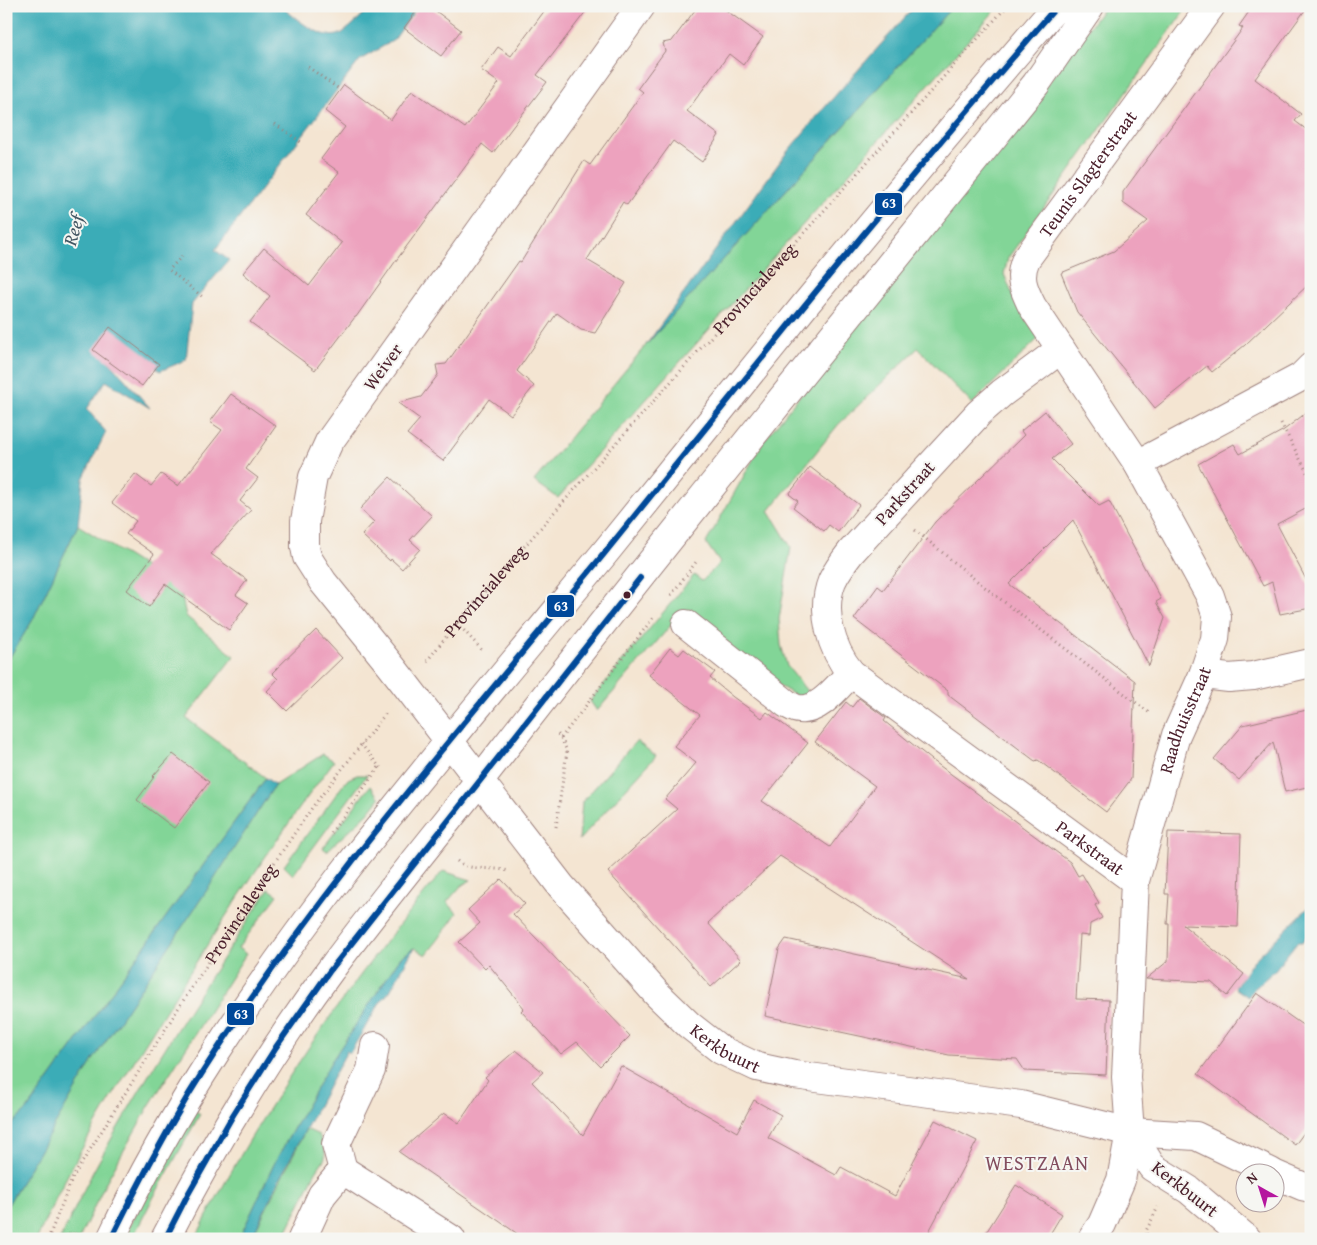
<svg xmlns="http://www.w3.org/2000/svg" width="1317" height="1245" font-family="'Gentium Book Plus',serif">
<style>
.green{fill:#82d597;stroke:#667a61}
.water{fill:#3bacb7;stroke:#426671}
.building{fill:#eda2be}
.lines{fill:none;stroke-linecap:round;stroke-linejoin:round}
.minor-casing{stroke:#9f827e;stroke-width:30}
.major-casing{stroke:#9f827e;stroke-width:30}
.path{stroke:#9f827e;stroke-width:3;stroke-dasharray:1 4;stroke-linecap:butt}
.minor{stroke:#fff;stroke-width:28}
.major{stroke:#fff;stroke-width:28}
.bus-1-casing{stroke:#f6f6f2;stroke-width:10}
.bus-1{stroke:#004899;stroke-width:6}
.bus-dot{fill:#4a1f2b;stroke:#f6f6f2;stroke-width:2}
.labels{text-anchor:middle;stroke-width:4;stroke-linejoin:round;paint-order:stroke}
.street-label{font-size:18px;fill:#4a1f2b;stroke:#f6f6f2}
.water-label{font-size:19px;font-style:italic;fill:#445763;stroke:#f6f6f2}
.quarter-label{font-size:20px;letter-spacing:1px;fill:#834d5e;stroke:#f6f6f2}
.line-badge{stroke:#f6f6f2;stroke-width:2}
.badge-label{font-size:14px;text-anchor:middle;font-weight:bold;fill:#fff}
</style>
<rect width="100%" height="100%" fill="#f6f6f2"/>
<filter id="ink" filterUnits="userSpaceOnUse"><feTurbulence type="fractalNoise" baseFrequency=".02" numOctaves="2"/><feDisplacementMap in="SourceGraphic" scale="10" xChannelSelector="R" yChannelSelector="G"/><feConvolveMatrix kernelMatrix="1 2 1 2 8 2 1 2 1" color-interpolation-filters="sRGB"/></filter>
<filter id="wash" filterUnits="userSpaceOnUse"><feTurbulence type="fractalNoise" baseFrequency=".0096" numOctaves="4" result="noise"/><feDisplacementMap in="SourceGraphic" scale="20" xChannelSelector="R" yChannelSelector="G"/><feGaussianBlur stdDeviation="1.12" result="paint"/><feColorMatrix in="noise" values="0 0 0 0 0 0 0 0 0 0 0 0 0 0 0 0 0 1.4 0 .05"/><feComposite in="paint" operator="in"/></filter>
<g filter="url(#wash)">
<rect width="100%" height="100%" fill="#f4e5d2"/>
<path class="green" d="M953 6H999L558 498 534 481 646 345Z
M1105 6H1188L1008 258 1004 274 1015 301 1039 338 972 404 918 348 838 425 769 511 791 547 779 619 781 645 787 666 811 696 800 698 672 624 597 711 590 701 694 575 702 581 720 563 706 543 763 442 1047 84Z
M78 525 180 589 186 616 234 656 186 718 266 778 27 1110 6 1130V663L32 621Z
M636 741 656 756 579 840 582 802Z
M323 754 334 761C273 842 217 928 163 1015 118 1087 71 1160 37 1239H6V1208L93 1060 213 881 275 785Z
M357 775H367L293 875 284 866 340 789 348 779Z
M370 786 380 798 368 813 327 851 323 848Z
M443 871 471 880 461 886 447 902 457 913 438 940 426 955 414 948 400 958 331 1062 276 1160 239 1239H195C262 1107 348 984 443 871Z
M269 889 278 895 238 948 246 954 149 1106 106 1182 79 1239H60C72 1216 82 1192 94 1170 147 1073 207 980 269 889Z
M193 1109 200 1114 151 1202 132 1239H122Z
M306 1129 319 1135 325 1150V1158L315 1173 283 1239H251Z"/>
<path class="water" d="M6 6H281C294 17 325 44 342 33 353 26 362 15 371 6H418L394 40 360 60 215 250 229 260 192 304 186 360 160 371 110 332 100 351 150 408 106 381 87 409 106 432 83 479 78 525 32 621 6 663Z
M915 6H953L646 345 787 152 825 107Z
M266 778 275 785 213 881 93 1060 6 1208V1130L27 1110Z
M1311 905V931L1302 942H1297L1275 970 1253 990 1248 997 1235 988 1253 961Z
M414 948 390 991 379 1004 350 1053 347 1051 280 1178 251 1239H239L276 1160 331 1062 400 958Z"/>
<g id="blocks">
<path class="building" d="M420 6H429L461 30 441 56 404 28Z
M548 6H590L537 75 547 82 511 129 493 153 482 144 395 262 356 317H355L315 370 250 322 270 296 243 273 264 248 309 286 342 243 306 215 339 172 321 159 345 127 325 111 344 85 391 120 412 90 465 128 499 83 481 70 498 47 511 56Z
M698 6H720L763 37 743 65 729 54 687 111 719 135 702 162 673 141 627 205 623 202 587 260 626 283 595 333 581 330 557 313 517 371 534 386 511 415 489 399 443 461 407 434 420 419 398 403 421 397 438 375 436 365 446 364 519 261 521 262 584 161 590 165 643 92 638 88 665 51 663 43 672 41Z
M1253 6H1308L1255 79 1301 114 1295 121 1311 133V282L1245 345 1212 372 1207 366 1155 408 1077 312 1061 273 1114 251 1148 221 1123 203V192L1243 28 1239 26Z
M110 327 159 364 142 386 93 350Z
M231 394 276 426 246 469 258 478 240 501 251 510 211 554 247 580 236 595 248 603 229 630 165 584 149 607 127 590 154 554 126 534 136 521 112 503 135 474 151 486 161 474 178 486 222 430 210 422Z
M1311 409V506L1277 524 1311 589V608L1280 614 1272 582 1263 586 1198 464 1234 444 1240 454 1284 430Z
M1045 411 1071 444 1052 459 1099 506 1109 501 1161 599 1156 602 1165 618 1149 666 1073 520 1009 584 1135 681 1131 779 1106 812 1038 760 1035 761 948 695V691L854 619 878 586 883 590 935 522 1024 435 1021 431Z
M810 467 859 505 838 532 829 525 824 531 793 507 798 501 789 494Z
M390 477 432 516 410 540 420 549 402 569 391 559 390 561 362 535 374 522 360 509Z
M316 630 342 658 287 711 267 691 278 679 272 673Z
M670 648 679 655 684 649 715 672 710 678 733 697 762 718 767 712 808 743 762 801 830 847 875 786 815 742 846 702 852 707 859 698 886 718 884 721 932 760 1070 862 1078 876 1082 874 1099 903 1095 905 1102 918 1090 924 1089 936 1080 935 1076 999 1109 1000 1106 1075 1025 1071 1017 1059 949 1055 765 1016 779 949 786 939 969 979 780 856 708 923 741 960 711 987 608 872 677 809 665 799 696 763 674 746 700 715 649 675Z
M1311 709V786L1285 792 1273 742 1239 780 1214 759 1243 725Z
M173 754 209 782 174 828 137 800 154 777 153 776Z
M1168 832 1241 834 1238 927 1183 925 1244 974 1227 996 1211 982 1146 979 1168 961 1169 924H1167L1169 894H1165Z
M501 879 525 904 513 914 630 1036 600 1066 577 1042 561 1054 521 1011 524 1008 489 965 485 969 459 942 480 923 468 910Z
M1257 993 1311 1031V1123L1295 1145 1198 1074Z
M516 1050 543 1072 532 1082 583 1135 621 1066 737 1132 754 1100 781 1115 768 1138 836 1175 841 1167 895 1196 935 1120 977 1141 925 1239H525L399 1152 444 1113 459 1123 488 1080 485 1077Z
M1016 1185 1062 1214 1047 1239H982Z"/>
</g>
</g>
<g filter="url(#ink)">
<use href="#blocks" fill-opacity="0" stroke="#9f827e" stroke-width="1"/>
<g class="lines">
<defs>
<g id="minor">
<path id="s3" d="M641 6 329 442 313 477 305 521V547L307 557 323 582 392 667 561 886 657 994 689 1025 721 1050 757 1067 794 1075 1021 1105 1130 1132 1196 1136 1271 1172"/>
<path id="s4" d="M1061 349 1002 393 979 413 851 552C844 561 837 570 832 581 820 611 831 649 851 673L1135 881"/>
<path d="M1138 464 1301 377 1311 367"/>
<path d="M686 624 787 704C791 706 795 709 799 709 819 712 838 686 851 673"/>
<path d="M1203 675 1229 678 1253 676 1311 663"/>
<path d="M1130 1132 1152 1167 1189 1190 1247 1239"/>
<path d="M343 1170 336 1144 371 1070 375 1046"/>
<path d="M1274 1174 1302 1186 1311 1188"/>
<path d="M302 1239 322 1195 343 1170 451 1239"/>
<path id="s5" d="M1092 1239 1102 1224 1121 1180 1130 1132 1126 1077 1135 881 1176 735 1203 675 1215 639 1217 617 1210 596 1138 464 1032 306C1023 288 1018 277 1026 259L1211 6"/>
</g>
<path id="major" d="M111 1239C172 1109 254 990 341 876 426 767 515 661 603 555 671 472 737 388 805 305 888 204 972 104 1057 6
M165 1239C213 1146 267 1056 329 972 385 896 446 824 504 749 678 525 858 305 1036 84L1090 6"/>
</defs>
<use href="#minor" class="minor-casing"/>
<use href="#major" class="major-casing"/>
<g class="path">
<path d="M308 67 339 89"/>
<path d="M275 124 301 142"/>
<path d="M182 256 169 270 204 298"/>
<path d="M1281 423 1311 480"/>
<path d="M915 530 982 585 1151 714"/>
<path d="M671 595 696 562"/>
<path d="M457 623 482 650"/>
<path id="s1" d="M427 661 457 623 558 508 1007 6"/>
<path d="M561 738 653 618"/>
<path d="M361 744 383 771"/>
<path d="M556 827 567 751 561 738 556 732"/>
<path d="M331 833 379 767"/>
<path d="M457 861C471 872 491 866 508 871"/>
<path id="s2" d="M48 1239 73 1177 181 1004 270 869 314 805 386 713"/>
<path d="M1148 1239 1146 1231 1158 1207"/>
</g>
<use href="#minor" class="minor"/>
<use href="#major" class="major"/>
<defs>
<path id="bus-1" d="M111 1239C135 1190 161 1141 189 1094 308 901 459 730 603 555 671 472 737 388 805 305 887 204 972 105 1057 6
M165 1239 187 1196 233 1115 276 1047 329 972 640 578"/>
</defs>
<use href="#bus-1" class="bus-1-casing"/>
<use href="#bus-1" class="bus-1"/>
</g>
</g>
<circle class="bus-dot" cx="627" cy="595" r="4.5"/>
<g class="labels">
<g class="street-label">
<text dy="6" stroke="none"><textPath href="#s5" startOffset="1161">Teunis Slagterstraat</textPath></text>
<text dy="6" stroke="none"><textPath href="#s1" startOffset="496">Provincialeweg</textPath></text>
<text transform="translate(383 367) rotate(-54)" y="6">Weiver</text>
<text transform="translate(905 493) rotate(-48)" y="6">Parkstraat</text>
<text dy="6" stroke="none"><textPath href="#s1" startOffset="91">Provincialeweg</textPath></text>
<text dy="6" stroke="none"><textPath href="#s5" startOffset="535">Raadhuisstraat</textPath></text>
<text dy="6" stroke="none"><textPath href="#s4" startOffset="722">Parkstraat</textPath></text>
<text dy="6" stroke="none"><textPath href="#s2" startOffset="379">Provincialeweg</textPath></text>
<text dy="6" stroke="none"><textPath href="#s3" startOffset="1304">Kerkbuurt</textPath></text>
<text transform="translate(1185 1189) rotate(38)" y="6">Kerkbuurt</text>
</g>
<g class="water-label">
<text transform="translate(73 230) rotate(-74)" y="7">Reef</text>
</g>
<g class="quarter-label">
<text x="1037" y="1170">WESTZAAN</text>
</g>
</g>
<g class="line-badge">
<rect x="874" y="192" width="29" height="24" rx="5" fill="#004899"/>
<rect x="546" y="594" width="29" height="24" rx="5" fill="#004899"/>
<rect x="226" y="1002" width="29" height="24" rx="5" fill="#004899"/>
</g>
<g class="badge-label">
<text x="889" y="208">63</text>
<text x="561" y="611">63</text>
<text x="241" y="1019">63</text>
</g>
<rect width="1317" height="1245" fill="none" stroke="#f6f6f2" stroke-width="25"/>
<g transform="translate(1260 1188) rotate(321)"><circle r="24" fill="#f6f6f2" stroke="#b1a0a2"/>
<path d="M0-4L9 19L0 12L-9 19Z" fill="#b5179e"/>
<text y="-8" font-size="14" font-weight="bold" text-anchor="middle" fill="#4a1f2b">N</text>
</g>
</svg>
